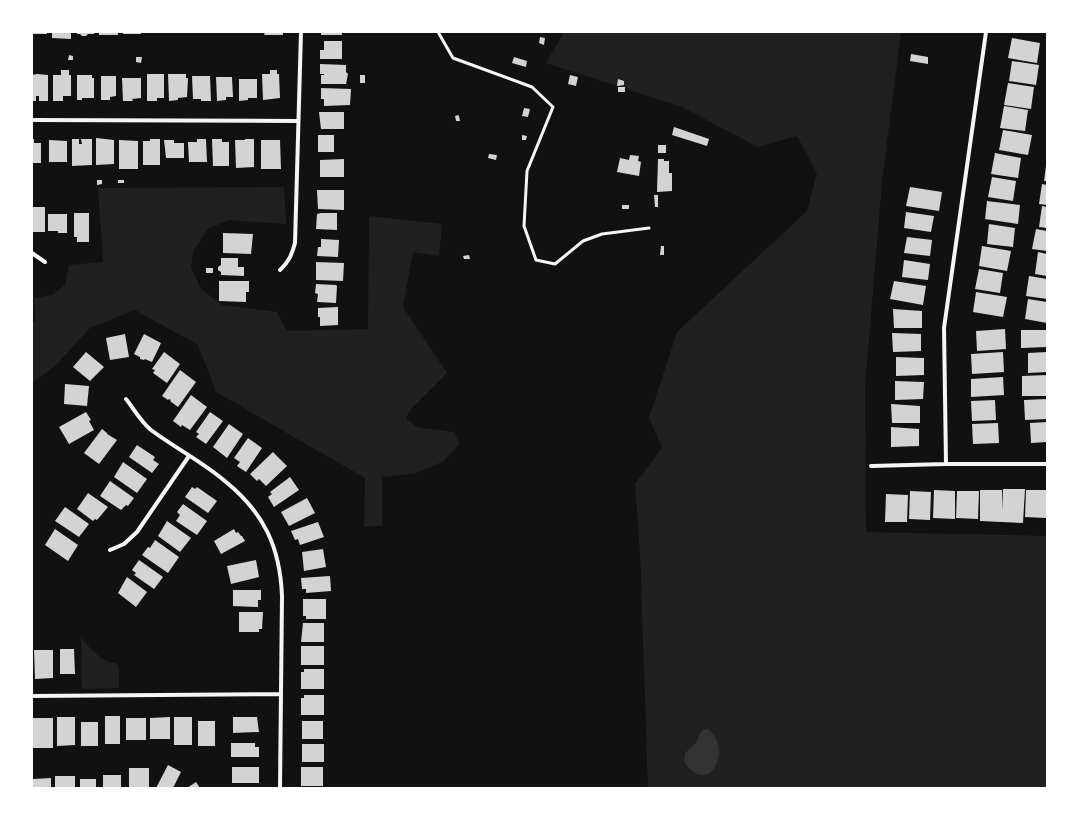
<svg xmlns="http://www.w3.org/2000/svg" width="1079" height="820" font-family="'Fira Sans Condensed',sans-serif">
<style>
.green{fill:#202020}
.water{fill:#333}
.building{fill:#d3d3d3}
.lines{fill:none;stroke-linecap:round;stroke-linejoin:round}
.service{stroke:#f5f5f5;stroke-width:3}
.minor{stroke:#f5f5f5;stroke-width:4}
</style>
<rect width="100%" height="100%" fill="#111"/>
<path class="green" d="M564 32H901L882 182 865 388 866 532 1047 536V788H648L640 552 635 484 662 448 649 418 677 332 807 211 817 173 797 136 758 147 682 107 546 63Z
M284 187 286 224 229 220 208 229 193 252 191 267 201 289 222 305 277 312 287 331 368 329 369 216 442 224 439 256 413 252 403 307 447 373 410 410 406 419 417 427 454 432 460 444 444 461 414 474 382 477V526L364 527 365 478 216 392 198 345 135 310 90 328 55 366 32 383V322H35L34 298 52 295 65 285 69 265 103 262 98 188Z
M81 636C88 647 101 662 115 663L119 666V688L82 689Z"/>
<path class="water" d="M708 729C733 748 710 799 684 762L685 753 695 744 702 730Z"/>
<path class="building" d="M32 32H47V34H32Z
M52 32H71V39L52 38Z
M77 32H94V34H88L86 36H82L80 34H77Z
M99 32H118V35H99Z
M123 32H141V34H123Z
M146 32H163V33H146Z
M265 32H283V35H264Z
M321 32H342V35H321Z
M540 37 545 38 544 45 539 43Z
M1012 38 1040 43 1037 63 1008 58Z
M324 41H342V59H320V50H324Z
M911 54 928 57V64L910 61Z
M69 55 73 56V60H68Z
M136 57H142L141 63 136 62Z
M514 57 527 61 526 67 512 63Z
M1012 61 1039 65 1036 85 1009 81Z
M320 64 346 65V72L348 74 346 84H321V75H324V74H320Z
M61 70H69V75H71V96H63V101H53V75H61Z
M270 70H277V74H279L280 98 263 100 262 74H270Z
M37 74 48 75V101H39V96H36V101H32V75Z
M147 74H164V98H157V101H147Z
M168 74H186V78H188L187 97 178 98V100L169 101Z
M77 75H92V78H94V98H82V100H77Z
M360 75H365V83H360Z
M570 75 578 77 576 86 568 84Z
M101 76H116V96L110 97V100H101Z
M192 76H210L211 101H201V99H193Z
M216 77H232L233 97H226V100L217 101Z
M122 78H141V98L132 99 133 101H123Z
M239 79H257V98H248V100L239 101Z
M618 79 624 81V85L617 86Z
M1008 83 1034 87 1031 109 1004 105Z
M618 87H625V92H618Z
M321 88 351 89 350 105 324 106V99H321Z
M1004 106 1028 110 1025 131 1000 128Z
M524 108 530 109 528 117 522 116Z
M319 112H344V129H321Z
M458 115 459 116 460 121H456L455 116Z
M674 127 709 139 707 146 672 135Z
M1003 130 1032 135 1028 155 999 150Z
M318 135H334V152H318Z
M522 135 527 136 526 140H522Z
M96 138 114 140V164L96 165Z
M32 139H34V143H41V163H32Z
M72 139H79V144H82L81 139H92V165L72 166Z
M150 139H160V165H143V141H150Z
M197 139H206L207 162H189L188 142H197Z
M212 139H222V142H229V166H213Z
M245 139H254V167L236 168 235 140H245Z
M49 140 67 141V162H49Z
M119 140 138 141V169H119Z
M164 140H174V143H184V158H166Z
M261 140H280L281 169H261Z
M658 145H666V153H658Z
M995 153 1021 158 1018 178 991 174Z
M489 154 497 155 496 160 488 158Z
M630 155 639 156 638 161 641 162 639 176 617 172 620 158 629 160Z
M344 159V177H320V160Z
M658 159H664V161H669V173H672V191L657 192Z
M1046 166H1047V181H1044Z
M992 177 1016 181 1013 201 988 197Z
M97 180H102V184L97 185Z
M118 180H124V183H118Z
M1042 184 1047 185V205L1039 204Z
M910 187 942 192 939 211 906 206Z
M317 190H344V210L318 209Z
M654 195H658V207H655Z
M987 201 1020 205 1018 224 985 219Z
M622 205H629V209H622Z
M1042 206 1047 207V228L1039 227Z
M32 207H45V232H32Z
M906 212 934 216 931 232 904 228Z
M74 213H89V242H77V237H74Z
M321 213H337V230L316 229 317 214Z
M48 214H67V233H58V231H48Z
M989 224 1015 228 1013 247 987 244Z
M1036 229 1047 231V251L1032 249Z
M223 233 253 234 251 254 223 253Z
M907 237 932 240 930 256 904 253Z
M321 239 339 240 338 257 317 256 318 247H321Z
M661 246H664V255H660Z
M982 246 1011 251 1007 271 979 266Z
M1038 252 1047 254V276L1035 274Z
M469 255 470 259H464L463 256Z
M221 258H238V267H244V276L221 275V272L218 270V267L221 265Z
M904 260 930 264 928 280 902 277Z
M316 262 344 263 343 281 316 280Z
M206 268H213V273H206Z
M979 269 1003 273 1000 293 975 289Z
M1029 276 1047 279V299L1026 296Z
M219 281H249V292H246V302L219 301Z
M894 281 926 286 923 305 890 299Z
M316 284 336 285 337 286 336 303 317 302 318 294 315 293Z
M976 292 1007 297 1003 317 973 312Z
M1028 299 1047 302V323L1025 319Z
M338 307V325L320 326V317H318V308Z
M893 309 922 311V328H894Z
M1005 329 1006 349 977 351 976 331Z
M1021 330H1047V347L1021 348Z
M892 333 921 334V351L893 352Z
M125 334 129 357 110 360 106 338Z
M144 334 161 343 152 362 145 359 144 360 140 359V357L134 354Z
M86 352 104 367 90 381 73 367Z
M164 352 180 364 167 383 153 373 155 370 152 369Z
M1003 352 1004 372 972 374 971 354Z
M1047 352V372L1028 373V353Z
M896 357 924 358V375L896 376Z
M180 370 196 382 178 407 170 401 171 400 169 399 168 400 162 396Z
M1047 375V396H1022V376Z
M1003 377 1004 395 971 397V379Z
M895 381 924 382 923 399 895 400Z
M65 384 89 386 87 406 64 404Z
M191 395 207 407 190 430 182 425 181 427 173 421Z
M1047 399V419L1025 420 1024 400Z
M995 400 996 420 972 421 971 401Z
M891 404 920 406V423H892Z
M86 412 91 420 89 421 94 430 69 444 59 427Z
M210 412 223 421 206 444 196 437 199 434 196 432Z
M1047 422V442L1031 443 1030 423Z
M998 423 999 443 973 444 972 424Z
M229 424 243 434 227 458 213 447Z
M891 427 919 429V446L891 447Z
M102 429 107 433V434L117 440 99 464 84 453Z
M248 438 262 448 246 472 237 466 240 462 234 458Z
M137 445 155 457 153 460 159 464 152 473 129 457Z
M273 452 287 466 266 486 259 479 257 481 250 474Z
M123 462 147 479 137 493 114 477Z
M290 477 299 490 274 507 268 497 272 494 270 492Z
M110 481 134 498 128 506 126 505 121 510 100 496Z
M192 487 195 489 197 487 217 501 208 513 185 497Z
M1003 489H1025L1023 523 980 521V490H1002V511Z
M934 490 955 491V519L933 518Z
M1026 490H1047L1046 518 1025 517Z
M910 491 931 492 930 520 909 519Z
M957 491H979L978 519 956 518Z
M88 493 108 507 97 520 95 519 93 521 77 509Z
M886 494 908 495 907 522H885Z
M307 498 315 513 289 526 281 512Z
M183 504 207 521 197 535 176 521 180 515 177 512Z
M65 507 89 524 79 537 55 521Z
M167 521 191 538 180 552 158 536Z
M318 522 324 537 300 545 298 539 295 540 291 531Z
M55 529 78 545 68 561 45 545Z
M234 529 236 533 238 532 241 536H242L245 541 221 554 214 541Z
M155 540 179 557 168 573 142 555 148 547 150 548Z
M323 549 326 567 304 571 302 552Z
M139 560 163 577 154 589 134 575 136 573 132 570Z
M256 560 259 577 231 584 227 566Z
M330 576 331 591 306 593V589H302L301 578Z
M127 577 147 592 136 607 118 593Z
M233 590H261V600H258V607L233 606Z
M303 599H326V619H306V616H303Z
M239 612H263L262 629H259V632H239Z
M303 623H324V642H301Z
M301 646H324V665H301Z
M60 649H74L75 674H60Z
M34 650H53V678L35 679Z
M304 669H324V689H301V672H304Z
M304 695H324V715H301V698H304Z
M105 716H120V744H105Z
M57 717H75V745L57 746Z
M170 717V739H150V718Z
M174 717H192V745H174Z
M233 717H257L259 732 233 733Z
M33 718H53V748H33Z
M126 718H146V740H126Z
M198 721H215V746H198Z
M302 721H323V739H302Z
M81 722H98V746H81Z
M231 743H255V747H259V757H231Z
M302 744H324V762H302Z
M168 765 181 772 173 788H156Z
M232 767H259V783H232Z
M301 767H323V786H301Z
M129 768H149V788H129Z
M103 775H121V788H103Z
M55 776H75V788H55Z
M51 778V788H33V779Z
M80 779H96V788H80Z
M196 782 200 788H187Z"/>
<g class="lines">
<path class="service" d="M438 32 453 58 532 87 553 107 527 171 524 226 536 260 555 264 583 241 602 234 649 228"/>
<path class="minor" d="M32 120 298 121
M32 253 45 262
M280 270C289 262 292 254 295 243L301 32
M126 399C134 409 141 422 151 430 175 448 203 462 226 482 264 513 280 547 282 596L280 788
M946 464 944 328 986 32
M871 466 946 464H1047
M110 550 124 544 137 532 189 456
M32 696 280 694"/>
</g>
<rect width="1079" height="820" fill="none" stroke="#ffffff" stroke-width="66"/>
</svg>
